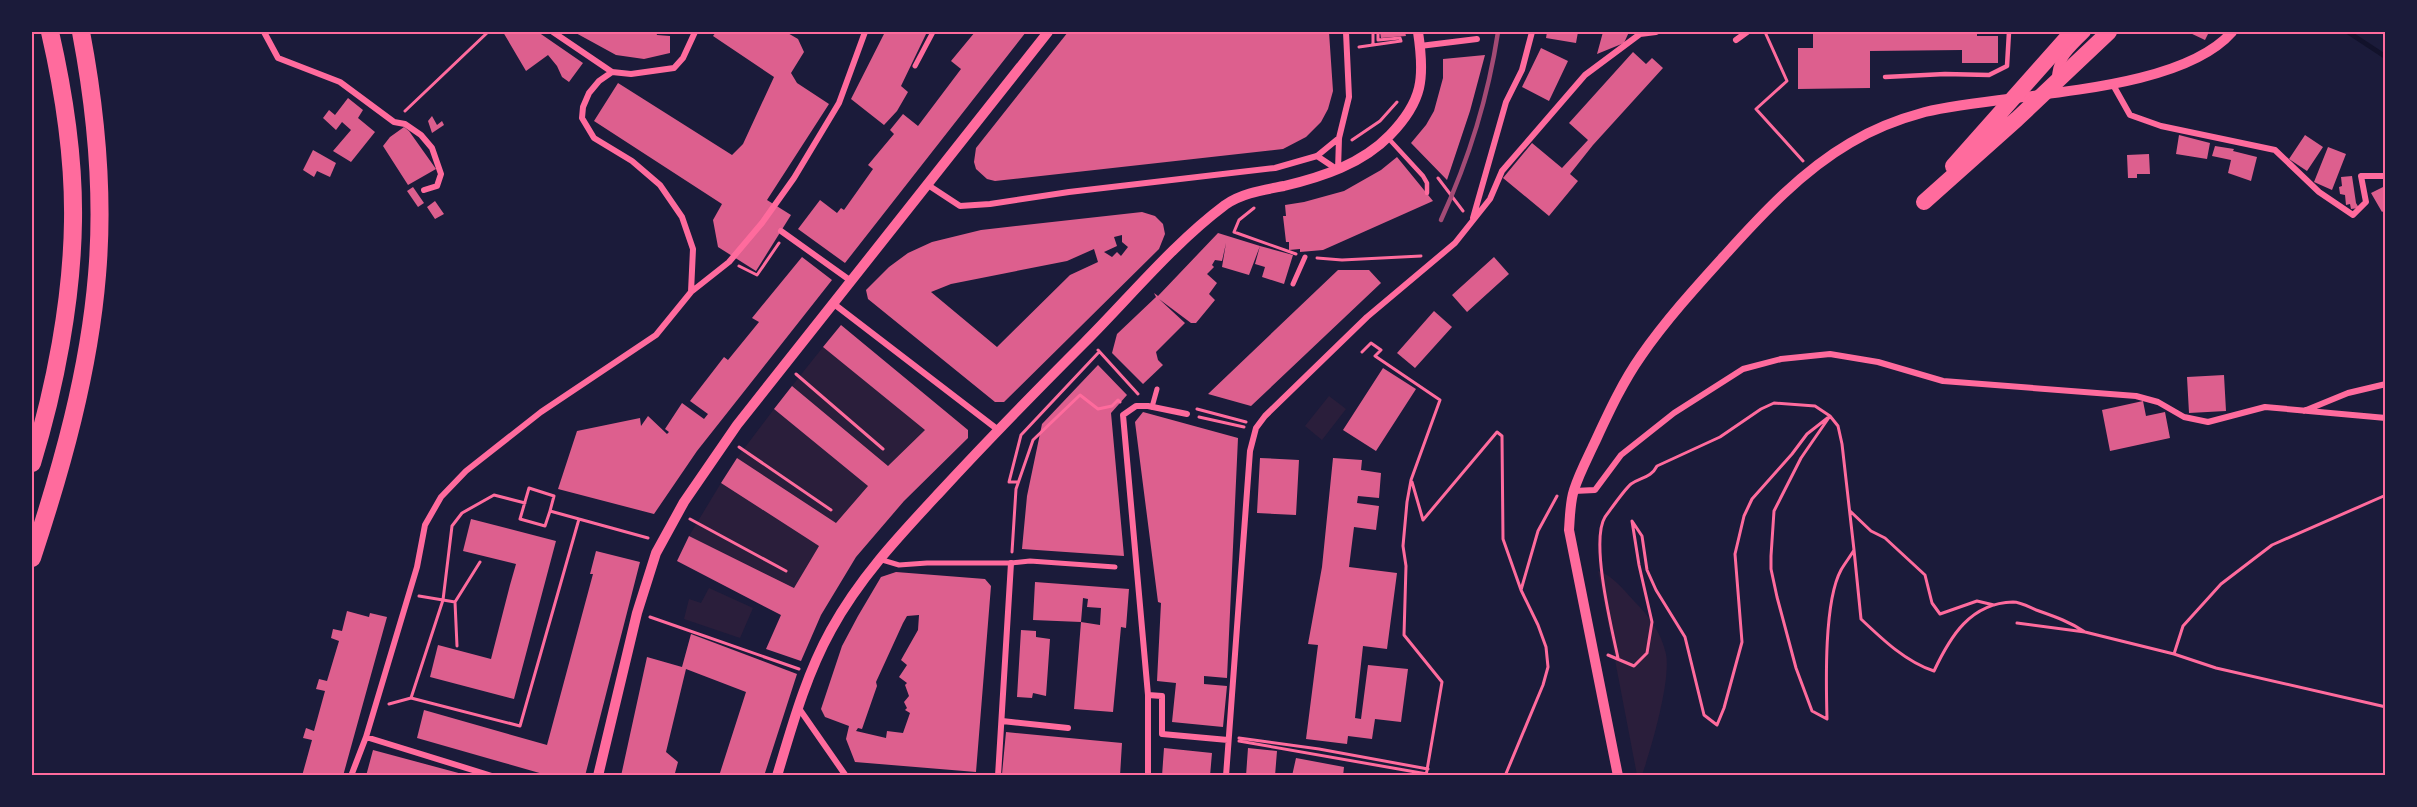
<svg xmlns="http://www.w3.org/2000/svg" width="2417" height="807" font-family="'Space Grotesk',sans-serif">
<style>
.green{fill:#2a1e3b}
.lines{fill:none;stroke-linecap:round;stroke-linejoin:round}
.stream{stroke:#12122b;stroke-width:5}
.building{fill:#dd5f8e;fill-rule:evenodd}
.path{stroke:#ff6b9d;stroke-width:3}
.service{stroke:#ff6b9d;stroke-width:4.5}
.pedestrian{stroke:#ff6b9d;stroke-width:5}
.minor{stroke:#ff6b9d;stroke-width:6}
.tertiary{stroke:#ff6b9d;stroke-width:10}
.trunk{stroke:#ff6b9d;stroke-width:16}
.motorway{stroke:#ff6b9d;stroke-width:18}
.rail{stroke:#a44b75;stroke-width:4.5}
.neatline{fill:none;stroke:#ff6b9d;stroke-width:2}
</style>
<rect width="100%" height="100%" fill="#1b1b3a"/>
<path class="green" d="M823 347 925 430 888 466 792 386Z
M1329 396 1346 409 1322 440 1305 426Z
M774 409 868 486 836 523 737 458Z
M721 483 819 546 794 588 689 536Z
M1598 571C1612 575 1624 590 1633 600 1649 616 1661 632 1666 654 1671 681 1651 749 1642 775H1637Z
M709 588 753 608 740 638 684 619 689 599 701 603Z"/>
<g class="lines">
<path class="stream" d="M2348 32 2386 57"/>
</g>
<path class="building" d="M503 32H538L583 63 569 82 562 77 557 66 548 55 526 71Z
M574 32H623L636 34V32H656L657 35 670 36V53L644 59 616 55Z
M716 32H786L798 39 804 52 791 73 797 83 829 104 767 200 791 215 756 271 718 247 713 220 722 204 594 121 618 83 732 155 743 144 774 77 713 36Z
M885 32H927L901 86 908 92 897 111 884 125 851 99Z
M975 32H1026L845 263 798 229 820 200 837 213 841 208 844 210 873 169 868 165 894 134 890 130 903 114 918 126 961 69 951 61Z
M1068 32H1329L1333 91 1328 109 1321 122 1306 137 1283 149 995 181 987 179 976 169 974 162 976 148Z
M1380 32H1405L1406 36 1381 38Z
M1547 32H1578L1576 43 1546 38Z
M1603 32H1629L1624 43 1597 54Z
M1813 32H1977V36H1998V63H1962V50L1870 51V88L1798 89V48H1813Z
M2188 32H2209L2205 40Z
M1541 48 1568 61 1549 101 1522 87Z
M1633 52 1646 64 1652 58 1663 68 1593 145 1570 174 1578 181 1549 216 1503 178 1532 143 1562 168 1588 140 1569 123Z
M1485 55 1470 111 1447 180 1411 143 1426 125 1434 111 1443 78V59Z
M348 98 363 110 358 118 375 132 351 162 333 151 351 130 342 122 336 130 323 118 329 110 335 115Z
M432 116 437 125 442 121 444 125 432 133 428 121Z
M404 127 409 131 436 169 408 185 383 146 390 137Z
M2179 135 2210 143 2207 159 2176 154Z
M2305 135 2323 147 2307 171 2289 159Z
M2215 146 2234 149 2233 151 2257 157 2251 181 2228 173 2231 160 2212 156Z
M2328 147 2346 154 2332 190 2314 182Z
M313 150 336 163 330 177 317 171 314 177 303 170Z
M2149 154 2150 174H2137V178H2128L2127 155Z
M1397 157 1433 201 1323 250 1300 252V249L1289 250V242H1286L1283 216H1286L1285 205 1304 202 1344 191 1381 170Z
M2352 176 2356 203 2359 208 2351 209 2350 204 2346 205 2345 195 2340 194 2339 187 2342 186 2341 177Z
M2385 186V210L2382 212 2371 193Z
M413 187 424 203 418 207 407 191Z
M435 201 444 214 435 219 427 207Z
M1142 212 1155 216 1163 224 1165 234 1159 249 1004 402H995L868 299 866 290 889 267 908 253 932 242 981 230ZM1122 235V242L1128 247 1121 256 1117 252 1112 257 1104 252 1117 246 1114 237ZM1094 249 1098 262 1070 275 997 347 931 292 951 284 1067 261Z
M1218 233 1260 246 1249 275 1222 267 1226 243 1222 261 1215 260 1212 265 1214 267 1207 274 1217 283 1209 294 1215 300 1196 323H1191L1159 299 1185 323 1156 352 1158 360 1163 365 1143 384 1112 353 1117 334 1156 297 1154 293 1158 296Z
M1260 246 1293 255 1284 284 1262 277 1265 267 1255 264Z
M802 257 832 280 697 451 654 514 558 489 577 431 640 418 641 426 648 416 667 434 669 432 665 429 682 403 704 419 708 414 690 401 724 357 728 360 759 322 752 318Z
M1494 257 1509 274 1467 312 1452 295Z
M1338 270H1369L1381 283 1251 406 1208 394Z
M1434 311 1452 327 1415 368 1397 353Z
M841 325 968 430V438L904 501 856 557 821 615 801 661 766 649 781 615 677 561 689 536 794 588 819 546 721 483 737 458 836 523 868 486 774 409 792 386 888 466 925 430 823 347Z
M1098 365 1127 395 1111 413 1124 556 1022 549 1027 496 1042 424Z
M1383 368 1416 389 1376 451 1343 430Z
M2224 375 2226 411 2189 413 2187 377Z
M2143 401 2146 416 2165 412 2170 438 2110 451 2102 410Z
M1143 412 1238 438 1227 678 1204 676V684L1227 686 1223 727 1172 722 1176 683 1157 681 1161 603 1158 602 1135 422Z
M1260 458 1299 460 1296 515 1257 513Z
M1333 458 1362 460 1361 470 1381 473 1379 498 1358 496 1357 503 1379 506 1376 530 1354 527 1349 567 1397 573 1387 649 1363 646 1355 718 1361 719 1368 665 1408 669 1401 722 1375 719 1372 739 1348 736 1347 744 1306 739 1318 645 1308 644 1322 567Z
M471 519 556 541 514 699 430 677 438 645 491 659 510 585 516 564 463 551Z
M596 551 640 562 585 776H550L417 738 424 710 547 745 593 574H590Z
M896 572 985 579 991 586 976 772 855 762 846 739 849 726 825 717 821 709 842 646 858 616 881 577ZM919 615 918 630 901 660 907 665 899 677 907 683 905 685 909 696 904 702 907 708 905 710 910 713 903 733 887 731 886 738 856 731 858 728 862 729 877 686 876 682 903 623 907 616Z
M1035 582 1129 589 1126 628 1121 627 1113 712 1074 709 1081 622 1033 620ZM1083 598 1088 599 1087 607 1101 608 1100 625 1081 622Z
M347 611 369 617 370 613 387 617 351 747 343 776H302L312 740 303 738 306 728 314 731 325 691 316 689 319 679 327 681 339 641 331 638 333 629 342 631Z
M1021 630 1036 631V637L1050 639 1046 696 1033 693 1032 698 1017 697Z
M691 634 797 674 764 776H719L746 692 686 669 666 752 678 762 675 773 682 776H621L647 657 682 667Z
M1006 732 1122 743 1120 776 1002 774Z
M1164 748 1212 753 1210 776H1162Z
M1248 748 1277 751 1275 776H1246Z
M373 750 466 775V776H366Z
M1296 758 1344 767 1343 776H1292Z"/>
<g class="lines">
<path class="path" d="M1373 32V44
M1765 32 1787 81 1756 109 1803 161
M1359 47 1401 41 1400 38 1378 40V32
M405 111 488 32
M1352 140 1380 121 1397 102
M1438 178 1463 211
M1254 208 1239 220 1234 232 1296 254
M1317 258 1342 260 1421 256
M739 266 757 275 779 243
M1098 350 1138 394
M1362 352 1371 343 1381 350 1375 356 1440 400 1411 480 1407 502 1403 546 1406 566 1404 635 1442 682 1426 776
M796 374 883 449
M1197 409 1246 422
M1199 417 1244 427
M739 447 831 510
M1018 482H1009L1021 435 1099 352
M1412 482 1423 520 1497 432 1502 436 1503 539 1521 590 1538 531 1557 496
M2386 495 2272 545 2221 584 2183 626 2174 654 2216 668 2386 707
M550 511 545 526 520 519 529 488 554 496 550 511 579 519
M1850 511 1871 531 1885 538 1925 575 1932 603 1940 614 1977 601 1994 605
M690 519 786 571
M1012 552 1016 489 1033 440 1080 395 1098 409 1112 406 1118 400 1120 402
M419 596 443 600 452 526 462 513 494 495 525 503
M455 602 480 562
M650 617 799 669
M2017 623 2085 632 2174 654
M1608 655 1634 666 1647 653 1652 622 1639 565 1632 521 1642 536 1647 570 1656 590 1685 637 1704 715 1717 725 1724 708 1742 642 1735 554 1744 516 1752 499 1792 454 1807 434 1830 416 1801 458 1774 511 1771 556V569L1777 597 1796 668 1812 711 1827 719C1826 682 1824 601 1841 570 1845 563 1850 557 1854 550L1861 619C1882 639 1906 662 1934 671 1950 637 1970 603 2013 602 2021 602 2031 608 2039 611 2056 617 2070 622 2085 632
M1618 658C1612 630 1590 541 1605 517 1611 509 1624 490 1631 484 1641 477 1651 478 1657 466L1720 437 1761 409 1774 403 1815 406 1830 416 1838 426 1842 444 1854 550
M411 698 443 600 455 602 457 646
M389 704 411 698 520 726 579 519 648 538
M1239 738 1319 749 1428 769
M1239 741 1427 774
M1505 776 1543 685 1548 667 1546 647 1538 625 1521 590"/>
<path class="service" d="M1885 77 1945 74 1989 75 2007 66 2009 32
M1388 138 1423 176 1427 183V193"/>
<path class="pedestrian" d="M915 66 933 32
M1293 284 1305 257
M1152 407 1157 389
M879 559 899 565 927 563H1011L1030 561 1115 567"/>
<path class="minor" d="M264 32 278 58 340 82 394 122 405 124 421 135 432 148 441 174 437 186 424 190
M553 32 612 72 631 74 674 68 683 58 695 32
M1736 40 1747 32
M1420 46 1477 39
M2112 83 2130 115 2161 126 2275 150 2319 192 2353 215 2366 202 2361 176H2386
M1317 156 1338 170 1339 138 1349 97 1346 32
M928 185 960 206 990 204 1069 192 1275 168 1317 156 1339 138
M1473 218 1506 102 1522 70 1532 32
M781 231 851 281
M691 292 729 262 762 223 794 178 839 103 865 32
M834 304 997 429
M2304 411 2348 393 2386 384
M1187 414 1148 406H1136L1123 415 1148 695 1162 696V734L1228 740
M1574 491 1595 490 1621 455 1674 413 1743 369 1781 359 1830 354 1878 362 1943 381 2136 396 2158 402 2184 417 2208 422 2265 407 2386 418
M798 707 846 776
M1002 721 1068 728
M366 737 492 776
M351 776 366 737 417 567 425 525 441 497 466 471 541 412 656 335 691 292 693 249 682 217 660 185 632 161 594 138 582 118 583 107 589 93 599 81 612 72
M998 776 1011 563
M1148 776V695
M1226 776 1250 451 1256 428 1265 416 1367 317 1455 243 1490 199 1502 171 1585 75 1640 34 1656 32"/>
<path class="tertiary" d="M2057 81C2056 58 2071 48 2086 32
M598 776 637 613 656 553 684 502 737 425 1048 32
M777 776C792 726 806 675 831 630 860 577 900 535 940 492 987 441 1035 392 1084 343 1130 297 1173 244 1225 205 1242 193 1264 190 1284 186 1322 177 1362 164 1390 135 1423 101 1425 78 1418 32
M1618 776 1569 530C1570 517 1570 502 1574 490 1579 474 1587 459 1594 444 1608 414 1622 383 1641 356 1666 320 1696 287 1725 255 1762 214 1802 171 1850 143 1873 129 1899 119 1925 112 2007 92 2177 95 2232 32"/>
<path class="trunk" d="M1953 166 2072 32
M1924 202 2017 119 2109 32"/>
<path class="motorway" d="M32 463C55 388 72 300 73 221 74 158 64 93 50 32
M32 558C62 467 89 372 97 275 104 194 96 111 81 32"/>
<path class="rail" d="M1441 220C1469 159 1488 98 1498 32"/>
</g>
<rect width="2417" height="807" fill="none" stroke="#1b1b3a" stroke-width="66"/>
<rect x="33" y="33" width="2351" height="741" class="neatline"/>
</svg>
